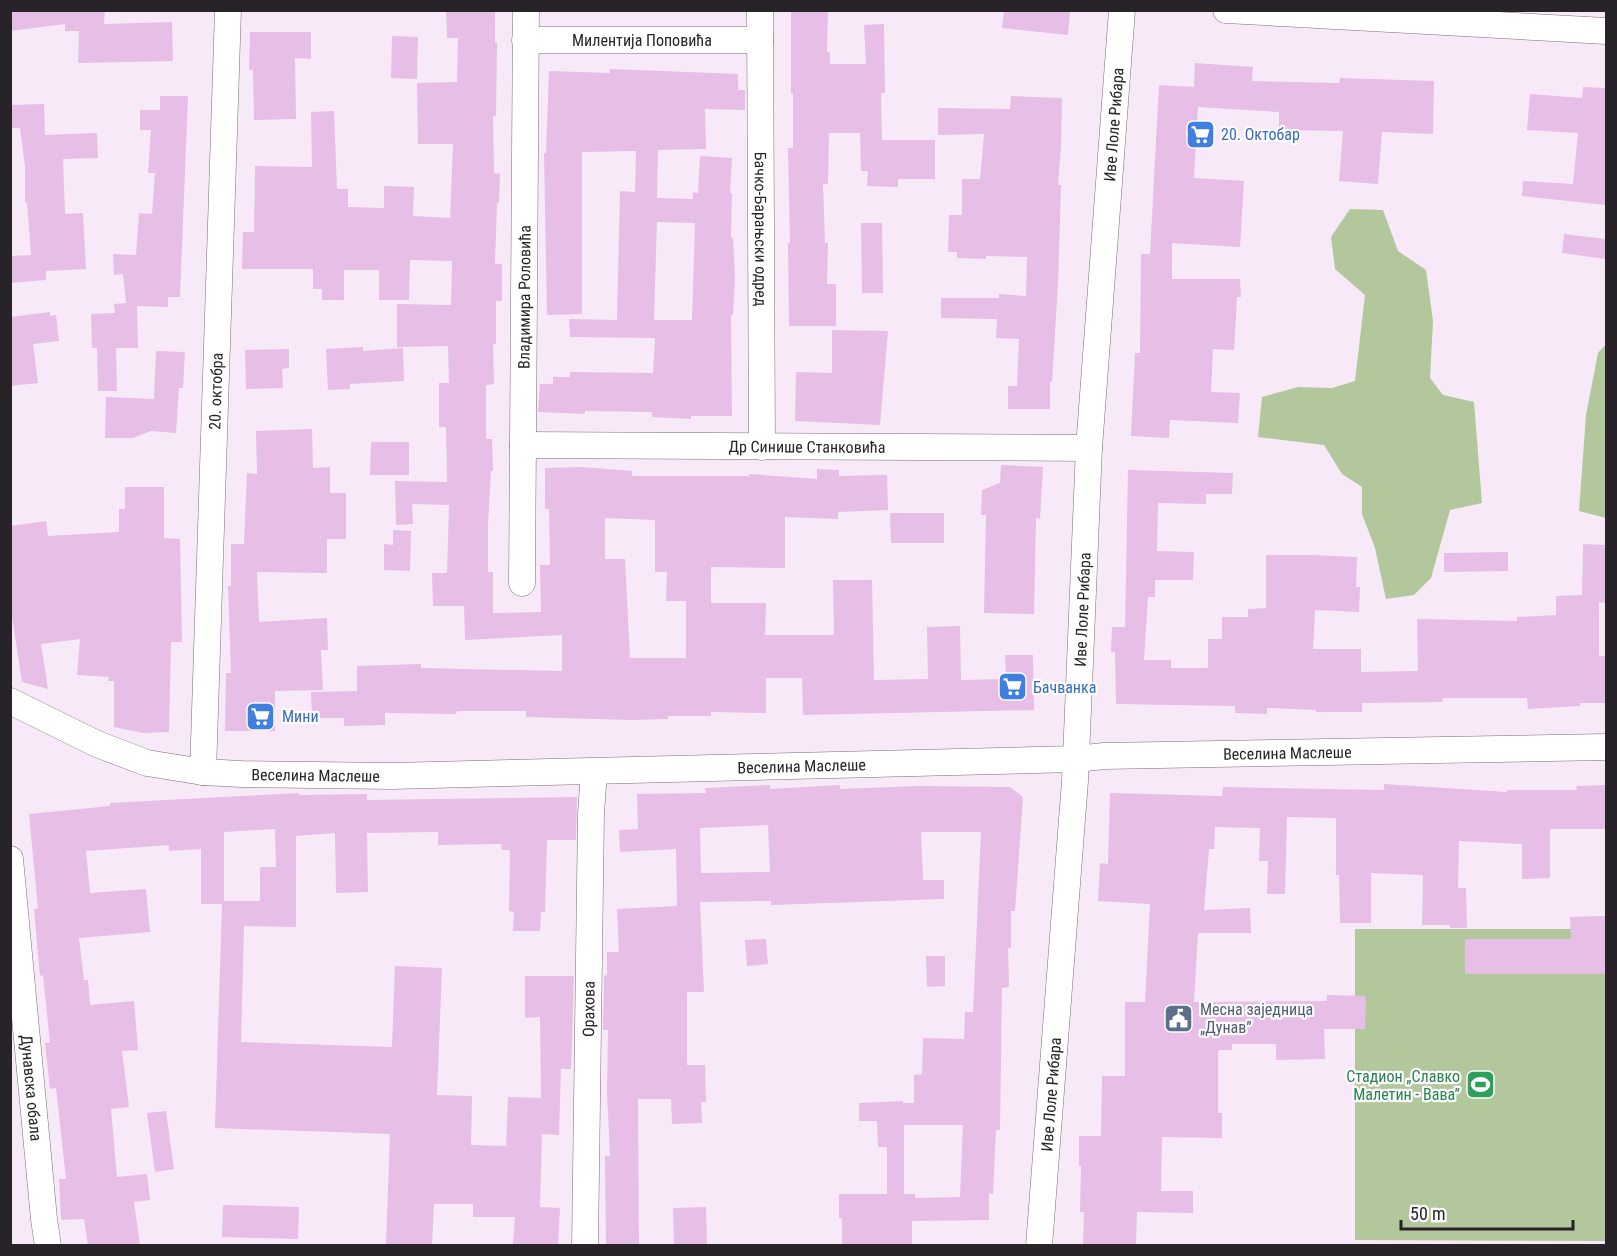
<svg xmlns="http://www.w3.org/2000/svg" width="1617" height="1256" font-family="'Roboto Condensed',sans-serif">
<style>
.green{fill:#b3c79c}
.building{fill:#e6bee6;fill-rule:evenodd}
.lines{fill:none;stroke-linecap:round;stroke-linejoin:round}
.street-casing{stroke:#7a6d79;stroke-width:27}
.street{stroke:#fff;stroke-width:26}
.labels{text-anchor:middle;stroke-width:4.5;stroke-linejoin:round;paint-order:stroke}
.street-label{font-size:16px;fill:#282328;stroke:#fefbfe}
.shop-label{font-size:16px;fill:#366cbe;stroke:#fefbfe;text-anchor:start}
.service-label{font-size:16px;fill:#4e5e75;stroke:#fefbfe;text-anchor:start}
.leisure-label{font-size:16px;fill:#27864d;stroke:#fefbfe;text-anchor:end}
</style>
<rect width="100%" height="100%" fill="#f8e9f8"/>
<path class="green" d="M1350 209 1383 210 1398 251 1426 270 1433 321 1430 378 1443 395 1474 402 1482 503 1450 510 1431 578 1414 595 1386 599 1375 548 1362 514V487L1342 474 1324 445 1258 437 1262 397 1298 387 1332 388 1355 381 1365 295 1335 269 1331 237Z
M1606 344V518L1579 511 1586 415 1598 353Z
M1355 929H1606V1241L1355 1240Z"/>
<path class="building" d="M10 10H105L104 24 172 22 173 61 78 63 79 31H65V24L10 31Z
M446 10H495V43H497L496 116H493L494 173 500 174 499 203H497L495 264H502V301H496V344H493L494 384 486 385V439H492L493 471H491L488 524V572H493V613L541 612 540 565H550L549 509H545V468L581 467 632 471V476H749V474L817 479V469L839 470V476L887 475 888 510 838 512V519L785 517V568L711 567V603H766L765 635H834L833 580H872L874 680 928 679 927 627 960 626 961 680 1006 679 1005 655H1033L1034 710 803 715 802 678H766V713L711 712V716H668V719L631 720 526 717V711H457L456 714 385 713V725L344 726V718H312L311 692 357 691V666L421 664V668L562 671V635L465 640 464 606H433L432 573H447L449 505 412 504 413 524 396 525 395 481 447 482 446 427H439V383H449L448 346 397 347V304L451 305 452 261 410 260 409 300H379V270H344V300H322V289H313V269H242L243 232H254L255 166 312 167 311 112 334 111 337 189H348V207L384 208V186L414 187 413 216 450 218 453 144H418L417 83 457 82 458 38H447ZM605 518 655 520V572H667L666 601H686V658H630L625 559H605Z
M791 10H828L827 52H830V64H866L864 25 884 24 885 93H881L882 140H935V179H898V187L867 186 868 171H861L860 133H829L828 184H823L825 243H828L827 284H836V326H789L788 243H790L788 148H793V93H791Z
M1004 10H1070L1068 35 1002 28Z
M250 32H311V59L295 58 296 119 254 120 253 70H249Z
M392 36 418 37 417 79 391 78Z
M1195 63 1253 67 1252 81 1339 83 1340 78 1434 81 1433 134 1382 132 1378 184 1339 181 1343 131 1279 130V112L1198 107 1194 178 1244 181 1240 247 1172 243V279H1240L1241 297H1237L1234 350 1213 349 1211 392 1240 393 1238 423 1170 420 1169 438 1131 436 1135 353H1140L1141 254H1150L1159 85 1194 87Z
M610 69 738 74V90H745V110L705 109 706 149 658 150 657 198 693 199V192L698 193 700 156 732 158 730 193H732L731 238H733L735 279 733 315H731L732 416H691V419L652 417V412L585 411V414L538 412 540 384H553V377H570V372L653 373 655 338 570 337 569 319 617 320 620 191 635 192 636 151 582 152V314L547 315 544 153H546L549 71 610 73ZM657 222 695 223 692 320H654Z
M1583 87 1606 88V205L1522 196 1523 181 1573 184 1578 133 1527 130 1530 94 1582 98Z
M160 96H188L180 297H168V307L137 306 138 348H116L117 391H98L97 348H92L91 314 115 313 114 304 126 303 123 274 114 275 113 254 136 255 139 213 152 214 155 173H148L151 130H140V110H160Z
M1011 96 1062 98 1061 146 1058 185H1061L1058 284 1052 382H1050V409H1008V386H1017L1019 339 996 338 997 319 941 318V298H999V294L1026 296 1027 257 986 256V259L957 258V252H948L949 215H962V179H980L984 134 938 135V108L1010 109Z
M44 104 45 135 97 133 98 158 63 159 65 214 83 213 86 269 46 271V280L10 283V256L31 255 27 202H25V167L20 128H10V105Z
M861 223H882L883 293H862Z
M1564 234 1606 239V259L1562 253Z
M50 312V316L56 315 59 341 33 344 38 383 10 386V317Z
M832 330 888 331 880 425 795 421 796 372 832 373Z
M363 347V351L403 348 404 381 350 384V389L328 390 326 349Z
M289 349V368L282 369 283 388 246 389 245 350Z
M156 351 185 352 183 388H179L176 433 151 431 133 438H105L106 397 154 399Z
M312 429 313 468 330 467V493H346V539H327V573L257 572 259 622 327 618 328 650H321L323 690 275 691V731H225L226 673H231L228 586H231V544H244L247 473 257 474 256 431Z
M371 442H409V475H370Z
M1001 465 1043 467 1040 519 1036 518 1034 614 984 613 986 515H981L982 490 1000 483Z
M1128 470 1233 473 1232 494H1206V504L1158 503 1157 551 1194 552 1193 580H1155V597H1148L1144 660H1171V668H1208V639H1222V617H1248V609L1266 608V555H1312L1357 557 1356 587H1360L1359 612 1315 610 1313 649H1361V672L1418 671 1417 619 1517 621V617L1556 615V596L1582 595 1583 544 1606 545V603L1599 602V656H1606V703H1580V706L1528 709 1527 698H1442L1443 702 1362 703V712H1316V710L1267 708V714L1235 713V706L1116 704 1115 652H1111L1112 627H1125Z
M125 487H164V538L180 539 182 642H171L169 732 143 733 114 727V681H108L109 677 77 675 80 639 41 644 48 689 22 682 10 604V526L46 521 48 536 119 532V509H125Z
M890 513H944V543H891Z
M393 530 411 531 410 571 384 570V544L393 545Z
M1508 552V571L1444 572V553Z
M1384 784 1507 792V790H1577L1576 786 1606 785V829H1550V878L1522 879V844L1459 841 1458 888H1466L1467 928H1450V925H1422L1423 875 1371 873V923H1340L1339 875H1336V818L1287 817 1285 894H1267L1268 861H1259L1260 828 1215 827 1214 849H1209L1204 910 1250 908 1251 933H1198L1194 1002 1327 1001V995L1366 996 1365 1029H1324L1325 1059 1276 1060V1044H1232V1050H1218V1113H1222V1138L1162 1137 1161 1191H1193V1213L1137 1212 1136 1245H1083L1084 1212H1080L1081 1166H1079V1136H1101L1102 1076H1125V1002H1145L1150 904 1098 901 1100 863 1108 864 1110 793 1222 796 1223 787 1384 790Z
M770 785V789L840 785V789L920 786 1010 787 1023 797 1015 911H1011V948H1008L1009 987 1002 988 1000 1130H996L993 1194 989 1193V1220L912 1221V1245H842V1218H839V1194H887V1147H878L877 1121H859V1103L903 1101V1103H914V1075L922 1074 923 1038 964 1039 965 1012H973L981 832H921L923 880H944V899L771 905V901L700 902 704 992H687V1065H705L706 1102H701L702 1123 672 1124 671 1099H638L639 1245H606L605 1156H610L607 1091 608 1030H603L604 976 607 975V952H619L617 909 677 906 676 849 620 852 619 830 638 829 637 794 706 793 705 788ZM768 825 770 872 701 873 700 828ZM904 1125H963L960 1197 915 1198V1194H904Z
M299 793V795L367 794V800L577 797 576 840H547L545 912H541L540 931H513L514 912 509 911 510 850H502L501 844 438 845V832L367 833 368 892 336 893 335 833 296 836V927L244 926 241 1042 392 1047 395 966 442 968 437 1095 472 1096 471 1145 506 1146 508 1097 541 1098 540 1017 525 1018V976H574L571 1069H561L559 1135 542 1134 540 1207 560 1208 558 1245H513L515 1217H473V1204H434L432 1245H386L390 1134 215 1128 222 904H201V849L169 851V845L86 851 90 893 146 889 150 932 79 938 84 980H88L90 1005 134 1001 138 1050 122 1051 129 1107 111 1109 117 1177 147 1174 150 1200 134 1202 140 1245H88L84 1219 61 1220 59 1179H66L56 1088 50 1089 45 1043H50L43 975 40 976 37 944 34 909H38L29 814 110 806V803ZM275 829 276 867H260V901H224V832Z
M1606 916V974H1465V939H1571L1570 917Z
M766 939 768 964 747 966 745 940Z
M926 956H945V986L927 987Z
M166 1111 174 1169 155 1172 147 1113Z
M223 1205 299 1207 298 1239 222 1237Z
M706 1207 707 1245H674L673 1208Z"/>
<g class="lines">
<defs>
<g id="street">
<path id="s1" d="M760 10 762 447"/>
<path d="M1226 10 1606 31"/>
<path id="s2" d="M525 40H760"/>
<path id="s3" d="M523 445 1089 448"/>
<path id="s4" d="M522 583 526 10"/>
<path id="s5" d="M10 701 97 744 147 763 203 772 241 774 392 776 1076 759 1104 756 1606 747"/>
<path id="s6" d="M203 772 228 10"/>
<path id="s7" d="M10 859 44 1219 48 1246"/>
<path id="s8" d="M585 1246 591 813 594 772"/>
<path id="s9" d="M1039 1246 1075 781 1089 448 1122 10"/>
</g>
</defs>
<use href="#street" class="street-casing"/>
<use href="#street" class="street"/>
</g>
<defs>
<symbol id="supermarket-square" viewBox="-11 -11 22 22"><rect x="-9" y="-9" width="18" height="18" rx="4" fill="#3f7fe0" stroke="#fefbfe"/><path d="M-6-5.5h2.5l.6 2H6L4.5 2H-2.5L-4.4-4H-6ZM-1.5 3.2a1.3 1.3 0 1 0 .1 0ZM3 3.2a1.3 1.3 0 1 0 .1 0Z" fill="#fff"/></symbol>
<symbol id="civic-square" viewBox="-11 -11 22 22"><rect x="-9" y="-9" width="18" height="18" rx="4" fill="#5c6f8a" stroke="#fefbfe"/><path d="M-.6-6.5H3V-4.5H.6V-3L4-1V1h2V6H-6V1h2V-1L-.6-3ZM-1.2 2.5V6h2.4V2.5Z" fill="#fff"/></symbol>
<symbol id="stadium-square" viewBox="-11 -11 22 22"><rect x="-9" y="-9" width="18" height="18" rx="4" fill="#2e9e5b" stroke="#fefbfe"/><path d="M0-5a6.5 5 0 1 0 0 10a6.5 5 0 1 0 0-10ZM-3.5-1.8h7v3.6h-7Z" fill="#fff"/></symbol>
</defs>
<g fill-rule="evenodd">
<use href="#supermarket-square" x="1184" y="118" width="33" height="33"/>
<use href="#supermarket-square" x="996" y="670" width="33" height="33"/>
<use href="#supermarket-square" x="244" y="700" width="33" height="33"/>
<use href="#civic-square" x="1162" y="1002" width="33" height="33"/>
<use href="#stadium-square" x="1464" y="1068" width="33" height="33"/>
</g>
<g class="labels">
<g class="street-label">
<text dy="6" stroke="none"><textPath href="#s2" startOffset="117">Милентија Поповића</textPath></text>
<text dy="6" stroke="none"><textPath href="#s9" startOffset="1124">Иве Лоле Рибара</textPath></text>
<text dy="6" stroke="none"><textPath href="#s1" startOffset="219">Бачко-Барањски одред</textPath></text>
<text dy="6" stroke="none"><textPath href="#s4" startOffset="286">Владимира Роловића</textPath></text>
<text dy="6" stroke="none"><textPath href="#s6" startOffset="381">20. октобра</textPath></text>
<text dy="6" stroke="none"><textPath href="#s3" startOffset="284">Др Синише Станковића</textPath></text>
<text dy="6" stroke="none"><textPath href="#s9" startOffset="638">Иве Лоле Рибара</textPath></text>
<text dy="6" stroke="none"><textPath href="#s5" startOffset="1292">Веселина Маслеше</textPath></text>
<text dy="6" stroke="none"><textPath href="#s5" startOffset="806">Веселина Маслеше</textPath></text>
<text dy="6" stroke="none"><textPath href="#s5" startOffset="320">Веселина Маслеше</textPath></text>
<text dy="6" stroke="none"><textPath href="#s8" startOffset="237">Орахова</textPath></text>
<text dy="6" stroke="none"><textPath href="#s7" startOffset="230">Дунавска обала</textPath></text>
<text dy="6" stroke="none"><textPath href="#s9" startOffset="152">Иве Лоле Рибара</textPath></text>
</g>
<g class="shop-label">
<text x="1221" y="140">20. Октобар</text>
<text x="1033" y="693">Бачванка</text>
<text x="282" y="722">Мини</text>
</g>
<g class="service-label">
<text x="1200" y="1015">Месна заједница<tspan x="1200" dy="18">„Дунав”</tspan></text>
</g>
<g class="leisure-label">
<text x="1460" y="1082">Стадион „Славко<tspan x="1460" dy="18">Малетин - Вава”</tspan></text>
</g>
</g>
<rect width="1617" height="1256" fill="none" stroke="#282328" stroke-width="24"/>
<path d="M1401 1220v9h172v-9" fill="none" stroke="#282328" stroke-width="3"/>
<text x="1410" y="1220" font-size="18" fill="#282328" stroke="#fefbfe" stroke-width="4.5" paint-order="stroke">50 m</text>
</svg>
